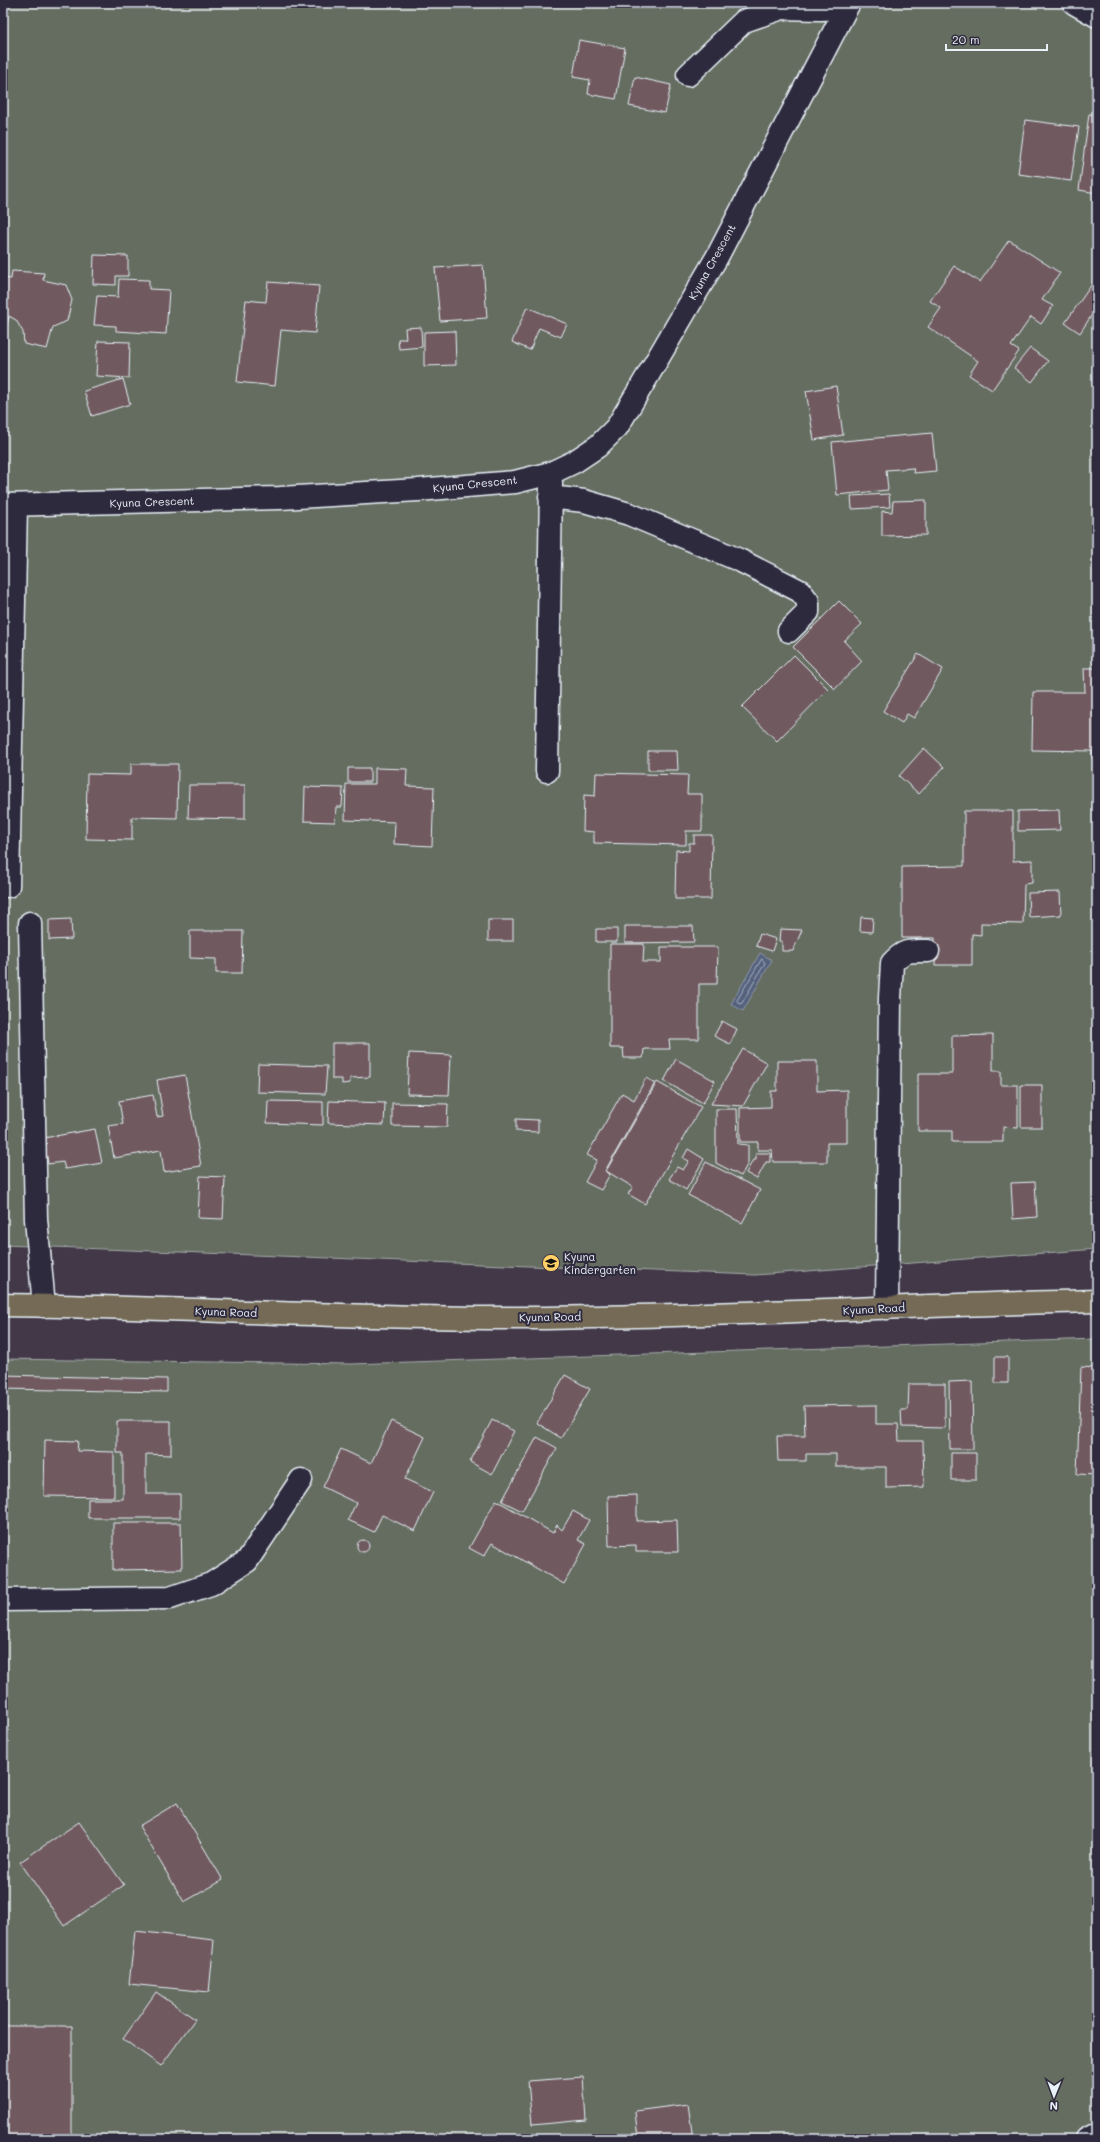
<svg xmlns="http://www.w3.org/2000/svg" width="1100" height="2142" font-family="Mali,sans-serif">
<style>
.green{fill:#656c60;stroke:#a6aeac}
.water{fill:#54617d;stroke:#8f9bae}
.lines{fill:none;stroke-linecap:round;stroke-linejoin:round}
.shore{stroke:#adb7c7;stroke-width:1}
.building{fill:#705a5f;stroke:#e8f1f8}
.minor-casing{stroke:#e8f1f8;stroke-width:25}
.major-casing{stroke:#e8f1f8;stroke-width:25}
.minor{stroke:#2f2a3d;stroke-width:22}
.major{stroke:#756b55;stroke-width:22}
.labels{text-anchor:middle;stroke-width:4;stroke-linejoin:round;paint-order:stroke}
.street-label{font-size:11px;fill:#e8f1f8;stroke:#2f2a3d}
.poi-label{font-size:11px;fill:#e8f1f8;stroke:#2f2a3d;text-anchor:start}
</style>
<rect width="100%" height="100%" fill="#423847"/>
<filter id="ink" filterUnits="userSpaceOnUse"><feTurbulence type="fractalNoise" baseFrequency=".025" numOctaves="2"/><feDisplacementMap in="SourceGraphic" scale="8" xChannelSelector="R" yChannelSelector="G"/><feConvolveMatrix kernelMatrix="1 2 1 2 8 2 1 2 1" color-interpolation-filters="sRGB"/></filter>
<g filter="url(#ink)">
<path class="green" d="M3 3H1097V1249L755 1275 3 1245Z
M1097 1339V2139H3V1359L351 1364Z"/>
<path class="water" d="M760 953 772 960 743 1011 731 1004Z"/>
<g class="lines">
<path class="shore" d="M762 959 765 963 742 1003 740 1004 737 1001Z"/>
</g>
<path class="building" d="M579 40 625 48 616 99 588 94 590 80 573 77Z
M635 77 671 85 665 113 629 106Z
M1089 114 1097 115V193L1079 190Z
M1025 120 1079 127 1071 181 1018 174Z
M1009 240 1060 273 1042 300 1053 306 1041 324 1031 317 1011 346 1019 351 992 390 969 375 978 361 928 327 941 308 930 301 954 266 980 282Z
M94 255 128 256V276H116V285L93 284Z
M483 265 487 318 440 321 435 268Z
M12 271 44 273 43 280 66 285 72 300 67 321 53 327 47 349 24 344 23 332 16 320 9 316 3 346V278L11 279Z
M119 279 149 280V289L169 290 166 334 116 331V326L94 325 97 296 118 297Z
M268 282 319 286 315 333 281 330 275 386 237 382 246 300 266 302Z
M1092 284 1097 287V307L1080 333 1065 323Z
M527 307 567 324 561 337 539 328 530 350 512 342Z
M421 327 422 347 399 349 398 339H406L405 328Z
M455 331 456 365 424 366V332Z
M98 341 130 342 129 378 96 376Z
M1030 348 1048 361 1032 382 1014 368Z
M123 379 130 404 92 416 84 391Z
M836 386 843 435 814 440 806 391Z
M932 433 936 471 914 473 913 468 886 470 888 490 837 495 832 442Z
M889 494 890 507 852 509 851 496Z
M926 500V535L882 536V511L892 512 893 501Z
M839 601 862 624 844 641 862 661 835 689 793 647Z
M918 654 943 669 914 718 907 714 902 723 883 711Z
M794 655 828 689 777 741 742 707Z
M1084 668H1097V758H1092V751L1032 750 1033 692H1085Z
M924 748 944 767 919 794 899 776Z
M648 751H677L678 770H648Z
M131 764H178L177 818 132 817V840L86 839 87 774 131 775Z
M348 768H370V782H348Z
M375 768 407 769 406 786 434 787 432 846 394 844 395 822 345 820 346 784H375Z
M596 773 688 775 687 794H702V831H686V845L594 843V832L583 831 584 795 595 796Z
M189 785H245V819L188 818Z
M305 787 343 788 342 807H336L335 822 304 821Z
M1059 810 1060 830 1018 831V811Z
M964 811H1013V861L1032 860V883L1024 884 1023 924 981 923V935L972 934V965H935V938H902V867L964 866Z
M694 835H712L711 899H675L676 850 689 851V843H694Z
M1060 892 1061 915 1029 917 1028 893Z
M861 917 873 918 872 932 860 931Z
M71 919 72 939 49 940V920Z
M488 920H513V941H488Z
M625 926H693L694 942 625 943Z
M596 929H617V942H596Z
M780 929 802 930 793 951H782V941H779Z
M190 931H243L242 973H216V959L190 958Z
M760 934 776 939 772 951 756 946Z
M610 944H644L643 962H661V947H718L717 984H699V1039H669L670 1049H644L643 1058H624L623 1048H610Z
M722 1021 737 1029 730 1044 714 1036Z
M993 1035V1071H1001V1085H1018V1128L1003 1127V1142H952V1131H918V1074H952V1036Z
M332 1043H370V1077L350 1078V1083L342 1084V1079H332Z
M743 1049 767 1063 743 1106 711 1104Z
M409 1053 451 1055 449 1095 407 1094Z
M676 1059 715 1081 703 1103 664 1081Z
M777 1061H817V1091L847 1090V1143H827V1162H773L772 1150H758V1142H740V1108L771 1107V1091H777Z
M258 1064 327 1066 325 1094 257 1092Z
M185 1075 201 1166 164 1172 161 1150 114 1158 108 1126 123 1124 119 1101 153 1095 157 1117 163 1116 157 1080Z
M646 1078 655 1083 605 1171 610 1174 601 1190 585 1182 597 1160 587 1155 622 1093 634 1100Z
M657 1082 701 1107 645 1204 628 1194 633 1187 606 1171Z
M1021 1085H1042V1127H1021Z
M268 1101 323 1102V1125L267 1123Z
M329 1101 385 1103 384 1125 328 1123Z
M392 1103 448 1104 447 1127 392 1126Z
M716 1109H737L738 1144 748 1145V1163L741 1176 716 1163Z
M516 1119 538 1120V1132L516 1131Z
M95 1129 102 1163 65 1169 63 1162 48 1164 44 1138Z
M688 1149 704 1159 686 1190 669 1179 677 1167 683 1170 689 1161 683 1158Z
M756 1153H770V1162H766L757 1179 746 1173 753 1160H756Z
M706 1162 760 1190 742 1223 688 1195Z
M200 1176 225 1177 223 1219 198 1218Z
M1035 1182 1037 1217 1013 1219 1011 1183Z
M995 1357H1008V1383H995Z
M1081 1367 1097 1368V1475L1077 1474Z
M3 1375 167 1379V1392L3 1389Z
M565 1375 590 1389 561 1438 537 1423Z
M972 1381 973 1449H950L949 1382Z
M909 1384H945V1428L902 1427 901 1410H908Z
M876 1405V1424H898L899 1441H923L924 1487 886 1488V1467H836V1454H806V1461H778L777 1436H805L804 1406Z
M492 1420 514 1431 492 1474 470 1462Z
M117 1421H171V1455L146 1454V1494H180V1518H88V1499H123V1453H117Z
M391 1421 425 1437 405 1479 433 1492 415 1531 382 1515 374 1532 348 1520 356 1503 323 1487 341 1449 371 1463Z
M537 1437 557 1448 522 1511 502 1501Z
M45 1440 78 1441 77 1451 114 1452V1497L44 1496Z
M951 1453H976V1480H951Z
M637 1495V1521L677 1520 678 1552H636V1545L609 1546 608 1496Z
M496 1500 553 1533 557 1525 562 1530 573 1511 589 1520 578 1540 586 1544 564 1584 492 1543 484 1556 469 1548Z
M113 1523H181L182 1569 113 1570Z
M357 1546a6 6 0 1 1 12 0a6 6 0 1 1-12 0Z
M177 1803 223 1880 184 1902 139 1826Z
M79 1822 124 1885 64 1926 20 1862Z
M135 1931 214 1940 209 1992 129 1984Z
M156 1992 195 2019 161 2066 123 2039Z
M3 2026H72V2139H3Z
M583 2077 586 2120 532 2125 528 2081Z
M688 2104 693 2139H638L635 2111Z"/>
<g class="lines">
<defs>
<path id="minor" d="M1074 3 1097 16
M688 75 744 21 782 8 820 9 846 8
M550 497 584 501 629 514 739 560 800 591 808 601V612L789 631
M3 505 280 498 418 490 515 482 551 473 574 462 598 446 617 427 647 377 717 257 849 3
M547 771 551 482
M8 886 16 505
M30 923 36 1219 44 1306
M887 1308 890 998 892 963C905 949 910 951 928 951
M3 1600 170 1598 211 1584 247 1561 301 1480
M1087 2139 1097 2134"/>
<path id="major" d="M3 1305C181 1307 358 1319 536 1318 723 1316 910 1305 1097 1301"/>
</defs>
<use href="#minor" class="minor-casing"/>
<use href="#major" class="major-casing"/>
<use href="#minor" class="minor"/>
<use href="#major" class="major"/>
</g>
</g>
<defs>
<symbol id="school-disc" viewBox="-11 -11 22 22"><circle r="9.5" fill="#ffd166" stroke="#2f2a3d"/><path d="M0-5L7-2L0 1L-7-2ZM-4 1L0 2.5L4 1V4Q0 6-4 4Z" fill="#111"/></symbol>
</defs>
<g fill-rule="evenodd">
<use href="#school-disc" x="541" y="1253" width="20" height="20"/>
</g>
<g class="labels">
<g class="street-label">
<text transform="translate(712 262) rotate(-61)" y="4">Kyuna Crescent</text>
<text transform="translate(475 484) rotate(-6)" y="4">Kyuna Crescent</text>
<text transform="translate(152 502) rotate(-2)" y="4">Kyuna Crescent</text>
<text transform="translate(874 1309) rotate(-3)" y="4">Kyuna Road</text>
<text transform="translate(226 1312) rotate(2)" y="4">Kyuna Road</text>
<text transform="translate(550 1317) rotate(-1)" y="4">Kyuna Road</text>
</g>
<g class="poi-label">
<text x="564" y="1261">Kyuna<tspan x="564" dy="13">Kindergarten</tspan></text>
</g>
</g>
<rect width="1100" height="2142" fill="none" stroke="#2f2a3d" stroke-width="16"/>
<rect x="8" y="8" width="1084" height="2126" fill="none" stroke="#e8f1f8" stroke-width="1.5" filter="url(#ink)"/>
<g transform="translate(1054 2096) rotate(181)" stroke="#2f2a3d" stroke-width="3" paint-order="stroke">
<path d="M0-3L7 15L0 10L-7 15Z" fill="#e8f1f8"/>
<text y="-6" font-size="11" font-weight="bold" text-anchor="middle" fill="#e8f1f8">N</text>
</g>
<path d="M946 44v6h101v-6" fill="none" stroke="#e8f1f8" stroke-width="2"/>
<text x="952" y="44" font-size="12" fill="#e8f1f8" stroke="#2f2a3d" stroke-width="3" paint-order="stroke">20 m</text>
</svg>
